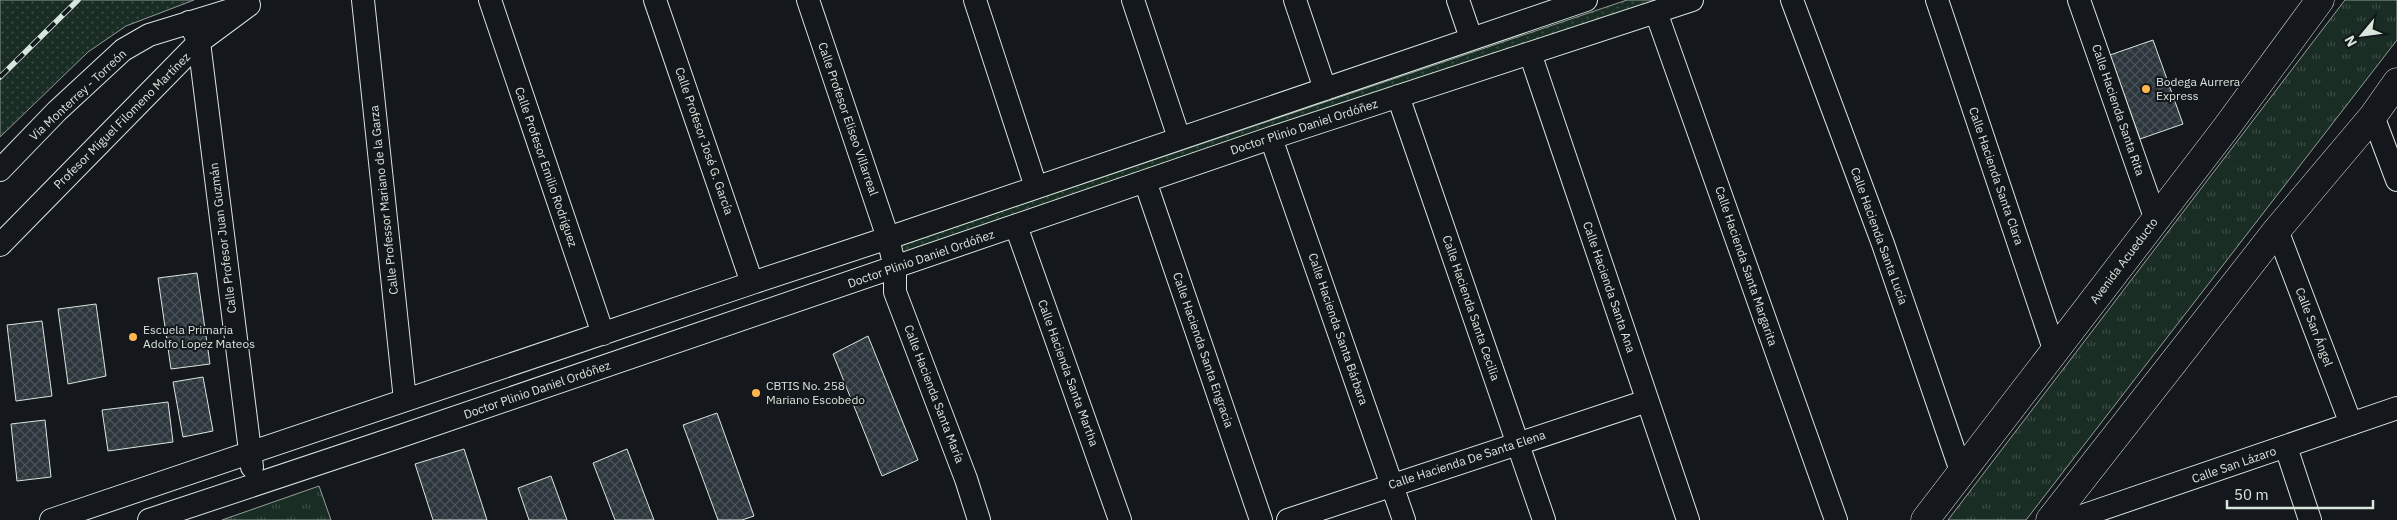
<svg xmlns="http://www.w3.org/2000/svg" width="2397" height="520" font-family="'IBM Plex Sans',sans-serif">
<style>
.grass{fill:url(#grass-dots);stroke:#939e99}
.park{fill:url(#park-tufts);stroke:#939e99}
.building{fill:url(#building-cross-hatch);stroke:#d8e6dc}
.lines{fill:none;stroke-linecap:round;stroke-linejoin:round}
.minor-casing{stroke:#d8e6dc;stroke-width:24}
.major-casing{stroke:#d8e6dc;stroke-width:29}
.minor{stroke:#14181c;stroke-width:22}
.major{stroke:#14181c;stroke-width:28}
.rail-casing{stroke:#d8e6dc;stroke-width:5.5}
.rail{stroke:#14181c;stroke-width:4;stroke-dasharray:11;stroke-linecap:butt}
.poi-dot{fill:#ffb74d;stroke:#14181c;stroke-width:2}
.labels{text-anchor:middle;stroke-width:4;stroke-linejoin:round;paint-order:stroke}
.poi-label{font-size:12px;fill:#d8e6dc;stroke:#14181c;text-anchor:start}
.street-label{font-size:12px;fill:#d8e6dc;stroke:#14181c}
</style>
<defs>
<pattern id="grass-dots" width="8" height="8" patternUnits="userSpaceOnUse" patternTransform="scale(1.25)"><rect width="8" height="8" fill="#1a2d24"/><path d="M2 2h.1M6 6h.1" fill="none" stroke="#3b4b43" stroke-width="1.8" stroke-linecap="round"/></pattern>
<pattern id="park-tufts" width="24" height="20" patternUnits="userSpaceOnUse" patternTransform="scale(1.25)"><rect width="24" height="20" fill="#1a2d24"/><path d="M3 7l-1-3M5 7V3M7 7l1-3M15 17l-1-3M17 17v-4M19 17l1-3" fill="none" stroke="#3b4b43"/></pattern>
<pattern id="building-cross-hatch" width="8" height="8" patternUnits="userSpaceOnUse" patternTransform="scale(1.25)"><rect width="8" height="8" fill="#2c363c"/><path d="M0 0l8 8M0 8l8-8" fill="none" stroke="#4a5358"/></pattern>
</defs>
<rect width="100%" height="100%" fill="#14181c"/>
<path class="grass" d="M0 0H194L126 26 88 52 0 137Z
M1627 0H1664L904 256 899 246Z"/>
<path class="park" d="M2345 0H2397V40L2026 520H1948Z
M319 486 331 520H222Z"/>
<path class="building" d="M2153 40 2183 124 2140 139 2110 55Z
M197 273 210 364 171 369 158 278Z
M96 304 106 376 68 384 58 309Z
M42 321 52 396 16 401 7 325Z
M868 336 918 460 882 476 833 354Z
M203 377 213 431 183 437 173 382Z
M168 402 173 442 108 451 102 410Z
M717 413 754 516 742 520H718L683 425Z
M45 420 51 477 17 481 11 424Z
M464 449 487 520H433L415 464Z
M627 449 654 520H615L593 463Z
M551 476 567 520H529L518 488Z"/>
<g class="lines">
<defs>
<path id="minor" d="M363 0 405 400
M490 0 603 334
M655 0 752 283
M808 0 888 238 895 268V292L966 479 979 520
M975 0 1036 187
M1133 0 1179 138
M1295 0 1325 89
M1458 0 1471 38
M1792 0 1883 244 1962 474
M1937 0 2055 352
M2079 0 2156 220
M1656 12 1836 520
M189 22 199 42 252 467
M1530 53 1688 520
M1398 96 1544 520
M2373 116 2397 180
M1271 138 1404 520
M0 170 57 111 123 50 149 35 237 8
M1145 181 1261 520
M1016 226 1120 520
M2277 230 2351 424
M0 245 199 42 249 5
M2286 447 2310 520
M51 520 752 283 888 238 1586 0
M149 520 395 438 1271 138 1692 0
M1288 520 1647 401
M2070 520 2397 408"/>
<path id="major" d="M1925 520 2226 128 2320 0
M2050 520 2277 230 2373 116 2397 82"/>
</defs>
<use href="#minor" class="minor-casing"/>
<use href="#major" class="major-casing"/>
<use href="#minor" class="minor"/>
<use href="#major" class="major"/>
<defs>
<path id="rail" d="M0 77 78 0"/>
</defs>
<use href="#rail" class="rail-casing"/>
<use href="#rail" class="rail"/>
</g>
<g class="poi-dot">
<circle cx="2146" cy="89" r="5"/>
<circle cx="133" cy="337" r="5"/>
<circle cx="756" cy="393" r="5"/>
</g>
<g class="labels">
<g class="poi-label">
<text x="2156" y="86">Bodega Aurrera<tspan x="2156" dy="14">Express</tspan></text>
<text x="143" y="334">Escuela Primaria<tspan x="143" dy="14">Adolfo Lopez Mateos</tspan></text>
<text x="766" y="390">CBTIS No. 258<tspan x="766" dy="14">Mariano Escobedo</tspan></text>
</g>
<g class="street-label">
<text transform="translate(78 95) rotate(-43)" y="4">Via Monterrey - Torreón</text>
<text transform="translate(2118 110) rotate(71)" y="4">Calle Hacienda Santa Rita</text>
<text transform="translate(848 119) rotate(71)" y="4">Calle Profesor Eliseo Villarreal</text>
<text transform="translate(122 121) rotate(-45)" y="4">Profesor Miguel Filomeno Martínez</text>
<text transform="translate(1304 127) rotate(-18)" y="4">Doctor Plinio Daniel Ordóñez</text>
<text transform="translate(704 141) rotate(71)" y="4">Calle Profesor José G. García</text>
<text transform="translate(546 167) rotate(71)" y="4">Calle Profesor Emilio Rodríguez</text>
<text transform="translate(1996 176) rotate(71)" y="4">Calle Hacienda Santa Clara</text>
<text transform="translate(384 200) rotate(-96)" y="4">Calle Professor Mariano de la Garza</text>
<text transform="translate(1879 236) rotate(70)" y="4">Calle Hacienda Santa Lucía</text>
<text transform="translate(223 238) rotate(-97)" y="4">Calle Profesor Juan Guzmán</text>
<text transform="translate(921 259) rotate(-19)" y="4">Doctor Plinio Daniel Ordóñez</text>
<text transform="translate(2124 261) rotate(-53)" y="4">Avenida Acueducto</text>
<text transform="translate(1746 266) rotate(71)" y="4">Calle Hacienda Santa Margarita</text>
<text transform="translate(1609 287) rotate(71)" y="4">Calle Hacienda Santa Ana</text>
<text transform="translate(1471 308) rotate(71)" y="4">Calle Hacienda Santa Cecilia</text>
<text transform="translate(2314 327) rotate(69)" y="4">Calle San Ángel</text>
<text transform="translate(1338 329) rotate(71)" y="4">Calle Hacienda Santa Bárbara</text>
<text transform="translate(1203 350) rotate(71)" y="4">Calle Hacienda Santa Engracia</text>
<text transform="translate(1068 373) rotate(70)" y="4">Calle Hacienda Santa Martha</text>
<text transform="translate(537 390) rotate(-19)" y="4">Doctor Plinio Daniel Ordóñez</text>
<text transform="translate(934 394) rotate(69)" y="4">Calle Hacienda Santa María</text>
<text transform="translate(1467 460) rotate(-18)" y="4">Calle Hacienda De Santa Elena</text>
<text transform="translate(2234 465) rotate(-19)" y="4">Calle San Lázaro</text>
</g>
</g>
<g transform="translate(2362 35) rotate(241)" stroke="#14181c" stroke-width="4" paint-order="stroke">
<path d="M0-4L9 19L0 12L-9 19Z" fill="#d8e6dc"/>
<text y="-8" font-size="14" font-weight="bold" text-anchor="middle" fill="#d8e6dc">N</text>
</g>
<path d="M2227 500v8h146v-8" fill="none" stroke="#d8e6dc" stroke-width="2.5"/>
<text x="2234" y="500" font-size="15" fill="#d8e6dc" stroke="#14181c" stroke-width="4" paint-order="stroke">50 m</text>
</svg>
